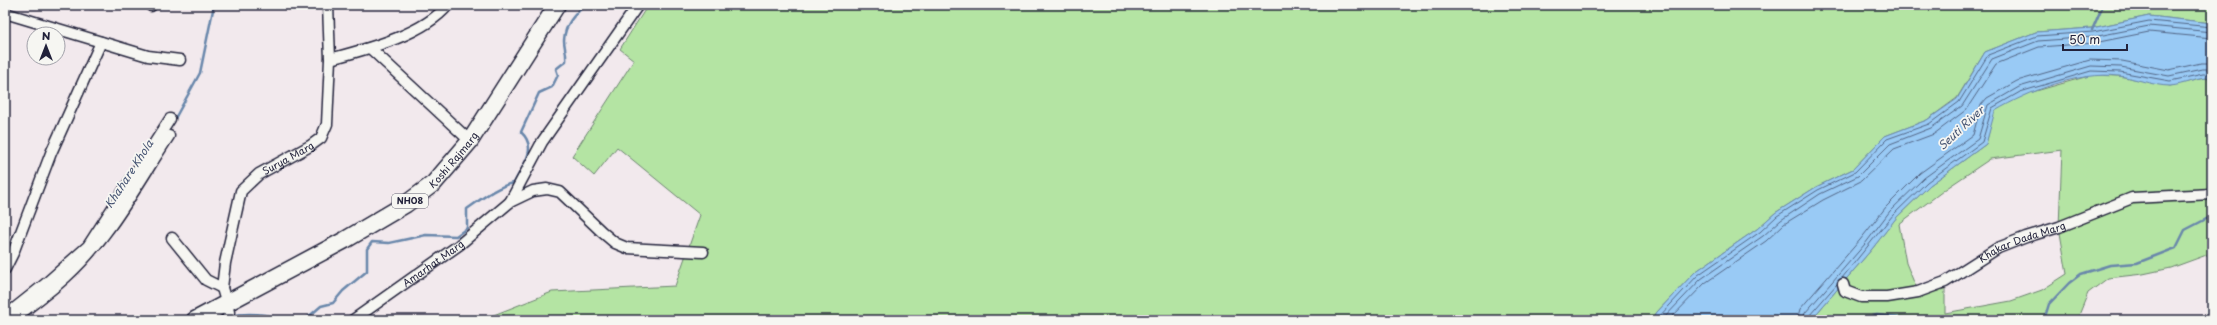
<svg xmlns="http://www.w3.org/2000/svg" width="2217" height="325" font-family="'Playpen Sans',sans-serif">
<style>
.green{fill:#b4e4a3;stroke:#6b836f;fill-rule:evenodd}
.water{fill:#99caf5;stroke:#6987ab}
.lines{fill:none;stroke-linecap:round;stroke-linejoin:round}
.shore{stroke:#526585;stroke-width:1}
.stream{stroke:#6987ab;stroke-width:2.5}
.street-casing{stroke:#22223b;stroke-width:13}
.primary-casing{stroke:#22223b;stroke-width:19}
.street{stroke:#f6f6f2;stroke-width:10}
.primary{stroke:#f6f6f2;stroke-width:16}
.labels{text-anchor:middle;stroke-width:3.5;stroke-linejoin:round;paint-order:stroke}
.shield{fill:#f6f6f2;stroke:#626272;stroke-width:1}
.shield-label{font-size:9px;font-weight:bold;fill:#22223b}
.street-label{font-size:10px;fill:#22223b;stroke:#f6f6f2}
.water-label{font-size:11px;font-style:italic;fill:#465473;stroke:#f6f6f2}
</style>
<rect width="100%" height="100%" fill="#f2e9ed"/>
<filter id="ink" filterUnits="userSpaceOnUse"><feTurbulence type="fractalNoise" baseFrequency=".025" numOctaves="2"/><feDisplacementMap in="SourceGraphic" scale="8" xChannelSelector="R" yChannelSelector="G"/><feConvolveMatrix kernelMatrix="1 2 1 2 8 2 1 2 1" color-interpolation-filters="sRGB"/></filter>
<g filter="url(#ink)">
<path class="green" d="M648 5H2212V23L2149 16 2092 28 2036 32 1985 52 1957 98 1927 120 1885 136 1853 169 1816 187 1775 213 1757 229 1695 272 1657 312 1652 320H481L552 292 675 286 700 215 617 147 594 176 572 156 634 60 620 49Z
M2092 75 2119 76 2170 86 2204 78H2212V253L2171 268 2143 274 2108 278 2088 293 2077 320H1811L1872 249 1896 218 1930 185 1986 144 1994 111 2022 95ZM2062 150 2059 227 2067 274 2042 290 2011 301 1945 313V282L1918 292 1906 263 1899 224 1947 188 1990 159Z"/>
<path class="water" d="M2149 16 2212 23V78C2197 77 2184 85 2170 86 2154 86 2135 78 2119 76 2079 71 2029 91 1995 111L1986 144 1930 185 1897 217 1872 249 1811 320H1652L1657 312 1695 272 1757 229 1775 213 1816 187 1853 169 1885 136 1927 120 1957 99 1985 52 2036 32 2092 28Z"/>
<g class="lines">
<path class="shore" d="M1842 278 1893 215 1927 182 1982 142 1992 108 2020 92 2091 71 2120 72 2170 81 2203 74H2212
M1656 320 1698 275 1760 232 1777 216 1818 190 1855 172 1887 139 1929 124 1959 102 1988 55 2037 36 2093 32 2149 21 2212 27
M1662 320 1701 279 1763 236 1781 220 1820 194 1858 176 1890 144 1931 128 1962 106 1992 59 2038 41 2093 37 2149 26 2212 32
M1669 320 1705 283 1766 241 1784 224 1823 200 1861 181 1894 149 1934 134 1966 110 1996 64 2039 47 2094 43 2149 32 2212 38
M1797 320 1800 309 1860 240 1886 207 1920 173 1973 135 1981 105 1987 98 2017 81 2090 60 2122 61 2169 70 2201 63H2212
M1803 320 1805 313 1865 244 1890 211 1924 178 1978 139 1988 105 2019 87 2091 66 2121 67 2169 76 2202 69H2212
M1808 320 1809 316 1837 284"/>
<path class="stream" d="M2092 30 2103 5
M173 122 200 73 214 5
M231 316C247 312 268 314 283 320
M305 320 321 306 333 303 343 291 367 271V249L372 242 389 243 426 235 456 236 467 228V209C480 200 499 185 514 183 522 166 539 149 521 132L539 93 552 87 558 75 556 69 566 61C567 53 564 47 564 40 565 24 574 15 585 5
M1854 320 1877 315 1919 320
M2041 320 2045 317 2049 304 2069 283 2081 274 2110 265 2137 263 2168 251 2176 248 2185 230 2212 216"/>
<defs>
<g id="street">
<path d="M150 5 151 6"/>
<path d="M5 13 148 56 180 60"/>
<path d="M370 48 470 141"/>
<path d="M330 59C367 49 423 35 448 5"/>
<path d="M510 202 542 142 638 5"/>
<path d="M172 238 206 280 222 288"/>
<path d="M5 269 13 253 51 153 101 42"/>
<path id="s1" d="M1843 284 1845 291 1861 297H1887L1918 292 1945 282 1998 248 2026 237 2059 227 2132 198 2212 194"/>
<path d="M5 316 44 285 88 246 170 119"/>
<path d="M12 320C30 306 50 292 67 276 109 238 138 183 169 136"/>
<path id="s2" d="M227 320 229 312 222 288 225 263 241 191 259 174 310 146 321 138 327 124 330 59 328 5"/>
<path id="s3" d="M353 320 459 245 510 202 533 191 547 189 560 192 602 232 615 243 627 248 703 252"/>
</g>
<g id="primary">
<path id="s4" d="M195 320 345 240 406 204 434 183 470 141 557 5"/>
</g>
</defs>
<use href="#street" class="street-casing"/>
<use href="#primary" class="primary-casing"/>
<use href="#street" class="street"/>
<use href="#primary" class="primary"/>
</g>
</g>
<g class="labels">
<rect class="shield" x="392" y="194" width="36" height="14" rx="3"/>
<g class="shield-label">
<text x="410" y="204">NH08</text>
</g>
<g class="street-label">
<text dy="4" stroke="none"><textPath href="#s2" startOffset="190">Surya Marg</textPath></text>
<text dy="4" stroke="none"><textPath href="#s4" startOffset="306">Koshi Rajmarg</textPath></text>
<text dy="4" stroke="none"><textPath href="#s1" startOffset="198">Khakar Dada Marg</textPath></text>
<text dy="4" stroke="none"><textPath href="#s3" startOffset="98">Amarhat Marg</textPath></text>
</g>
<g class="water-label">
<text transform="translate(1961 128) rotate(-43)" y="4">Seuti River</text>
<text transform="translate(129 174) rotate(-57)" y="4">Khahare Khola</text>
</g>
</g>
<rect width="2217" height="325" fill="none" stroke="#f6f6f2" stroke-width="20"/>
<rect x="10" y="10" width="2197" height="305" fill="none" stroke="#22223b" stroke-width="1.5" filter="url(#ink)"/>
<g transform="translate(46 46)"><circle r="19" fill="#f6f6f2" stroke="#a1a1a9"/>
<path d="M0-3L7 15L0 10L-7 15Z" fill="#22223b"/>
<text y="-6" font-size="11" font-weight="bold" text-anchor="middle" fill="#22223b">N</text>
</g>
<path d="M2063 44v6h64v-6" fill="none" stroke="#22223b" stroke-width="2"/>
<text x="2069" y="44" font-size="12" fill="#22223b" stroke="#f6f6f2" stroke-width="3" paint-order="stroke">50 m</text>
</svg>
